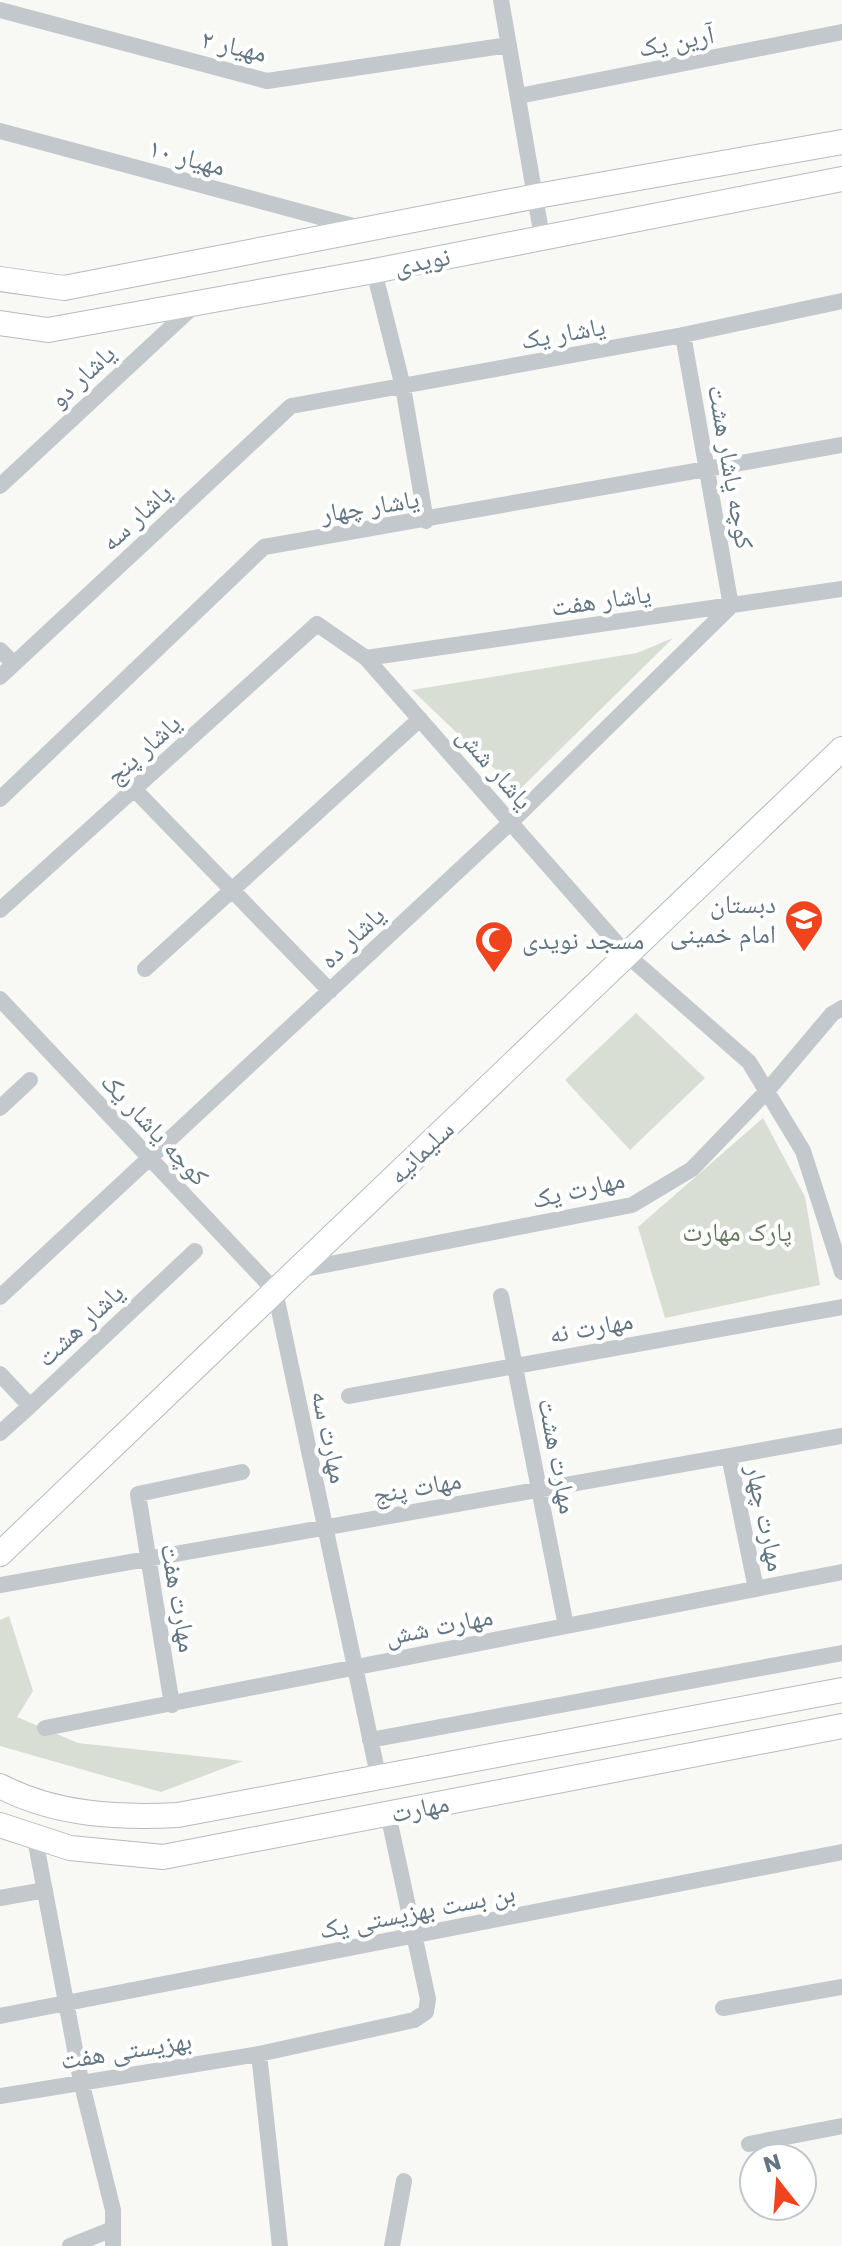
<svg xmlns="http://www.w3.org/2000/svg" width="842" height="2246" font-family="Poppins,'Noto Naskh Arabic',sans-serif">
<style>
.green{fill:#d8ded4}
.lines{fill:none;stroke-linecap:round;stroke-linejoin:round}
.secondary-casing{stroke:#b5bbc0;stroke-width:26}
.street{stroke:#c2c8cb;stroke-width:16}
.secondary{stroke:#fff;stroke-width:24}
.labels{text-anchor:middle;stroke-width:8;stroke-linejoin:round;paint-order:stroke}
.street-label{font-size:26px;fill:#617582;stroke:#fff}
.poi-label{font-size:26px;fill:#617582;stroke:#fff;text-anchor:end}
.park-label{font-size:26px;fill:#667a60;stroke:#fff}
</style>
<rect width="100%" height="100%" fill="#f8f8f5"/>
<path class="green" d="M673 638 518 791 412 690 637 653Z
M636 1013 705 1078 630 1150 565 1080Z
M763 1118 805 1197 820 1285 665 1318 638 1227Z
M9 1616 33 1691 17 1717 78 1743 243 1761 161 1792 0 1746V1620Z"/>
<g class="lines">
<defs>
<path id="secondary" d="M0 279 64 288 537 196 842 142
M0 323 48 330 374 271 842 179
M0 1554 842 749
M0 1786C55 1815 118 1818 178 1815L842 1690
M0 1825 70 1848 163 1857 842 1726"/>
</defs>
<use href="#secondary" class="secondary-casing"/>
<path class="street" d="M501 0 542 237
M0 10 267 81 509 45
M519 96 842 32
M0 131 357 227
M374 271 403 387 426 521
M0 486 195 305
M0 650 14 664
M366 658 842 589
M0 677 291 406 683 335 842 301
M134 789 330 991
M0 799 264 547 842 445
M0 910 317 624 366 658 627 955 749 1062 803 1151 842 1272
M145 969 420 719
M0 999 275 1291 379 1780
M0 1108 30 1080
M299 1270 632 1205 692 1169 767 1091 832 1014 842 1008
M501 1296 566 1626
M0 1297 511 822 731 606 683 335
M0 1374 30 1406 195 1251
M349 1396 842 1307
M0 1433 30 1406
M729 1456 756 1589
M0 1585 842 1436
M172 1705 138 1494 242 1472
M45 1728 842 1572
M370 1740 842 1653
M35 1839 81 2081 113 2210V2246
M0 1898 45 1890
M723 2008 842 1987
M0 2016 842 1852
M0 2096 259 2054
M749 2144 842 2126
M70 2246 113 2229
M280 2246 259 2054 414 2020 426 2012 428 1999 388 1814
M392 2246 404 2181"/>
<use href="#secondary" class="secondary"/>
</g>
<defs>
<symbol id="school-pin" viewBox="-11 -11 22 30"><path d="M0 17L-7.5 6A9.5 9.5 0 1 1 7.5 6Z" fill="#ef441e" stroke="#fff"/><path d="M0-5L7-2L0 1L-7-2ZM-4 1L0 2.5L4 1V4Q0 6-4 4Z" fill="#fff"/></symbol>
<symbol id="mosque-pin" viewBox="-11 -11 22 30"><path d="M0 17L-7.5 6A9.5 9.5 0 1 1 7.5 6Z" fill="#ef441e" stroke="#fff"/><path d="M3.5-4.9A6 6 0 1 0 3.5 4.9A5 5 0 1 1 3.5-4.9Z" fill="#fff"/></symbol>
</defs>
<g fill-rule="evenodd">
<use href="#school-pin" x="782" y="897" width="44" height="60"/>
<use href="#mosque-pin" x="472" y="918" width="44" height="60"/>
</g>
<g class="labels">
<g class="street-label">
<text transform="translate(676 41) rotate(-11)" y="9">آرین یک</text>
<text transform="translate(234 46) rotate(13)" y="9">مهیار ۲</text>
<text transform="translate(187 157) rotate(15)" y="9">مهیار ۱۰</text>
<text transform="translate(422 261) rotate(-11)" y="9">نویدی</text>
<text transform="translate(563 333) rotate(-10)" y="9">یاشار یک</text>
<text transform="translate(82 376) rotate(-43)" y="9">یاشار دو</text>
<text transform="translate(731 467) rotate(80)" y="9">کوچه یاشار هشت</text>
<text transform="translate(370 506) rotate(-9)" y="9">یاشار چهار</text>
<text transform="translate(136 517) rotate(-43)" y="9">یاشار سه</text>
<text transform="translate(601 600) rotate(-8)" y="9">یاشار هفت</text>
<text transform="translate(143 749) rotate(-42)" y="9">یاشار پنج</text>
<text transform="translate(495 768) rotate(49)" y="9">یاشار شش</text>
<text transform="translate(352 937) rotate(-43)" y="9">یاشار ده</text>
<text transform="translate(155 1129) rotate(47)" y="9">کوچه یاشار یک</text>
<text transform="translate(421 1152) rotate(-44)" y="9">سلیمانیه</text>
<text transform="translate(578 1189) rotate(-13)" y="9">مهارت یک</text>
<text transform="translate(80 1325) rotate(-43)" y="9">یاشار هشت</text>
<text transform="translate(591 1327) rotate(-10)" y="9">مهارت نه</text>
<text transform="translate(330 1437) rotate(78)" y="9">مهارت سه</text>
<text transform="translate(558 1456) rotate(79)" y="9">مهارت هشت</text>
<text transform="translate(417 1487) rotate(-10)" y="9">مهات پنج</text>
<text transform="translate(766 1518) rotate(78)" y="9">مهارت چهار</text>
<text transform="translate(179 1598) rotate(80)" y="9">مهارت هفت</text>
<text transform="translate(439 1626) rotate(-11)" y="9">مهارت شش</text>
<text transform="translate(420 1808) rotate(-11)" y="9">مهارت</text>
<text transform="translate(417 1911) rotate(-11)" y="9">بن بست بهزیستی یک</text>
<text transform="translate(126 2050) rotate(-9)" y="9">بهزیستی هفت</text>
</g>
<g class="poi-label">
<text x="776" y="913">دبستان<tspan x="776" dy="30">امام خمینی</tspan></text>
<text x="522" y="949" text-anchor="start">مسجد نویدی</text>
</g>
<g class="park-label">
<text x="737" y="1241">پارک مهارت</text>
</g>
</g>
<g transform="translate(778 2182) rotate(343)"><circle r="38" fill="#ffffff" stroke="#c0c8cd" stroke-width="2"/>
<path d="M0-6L14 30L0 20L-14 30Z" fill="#ef441e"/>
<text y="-12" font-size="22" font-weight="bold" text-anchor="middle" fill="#617582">N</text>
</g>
</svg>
